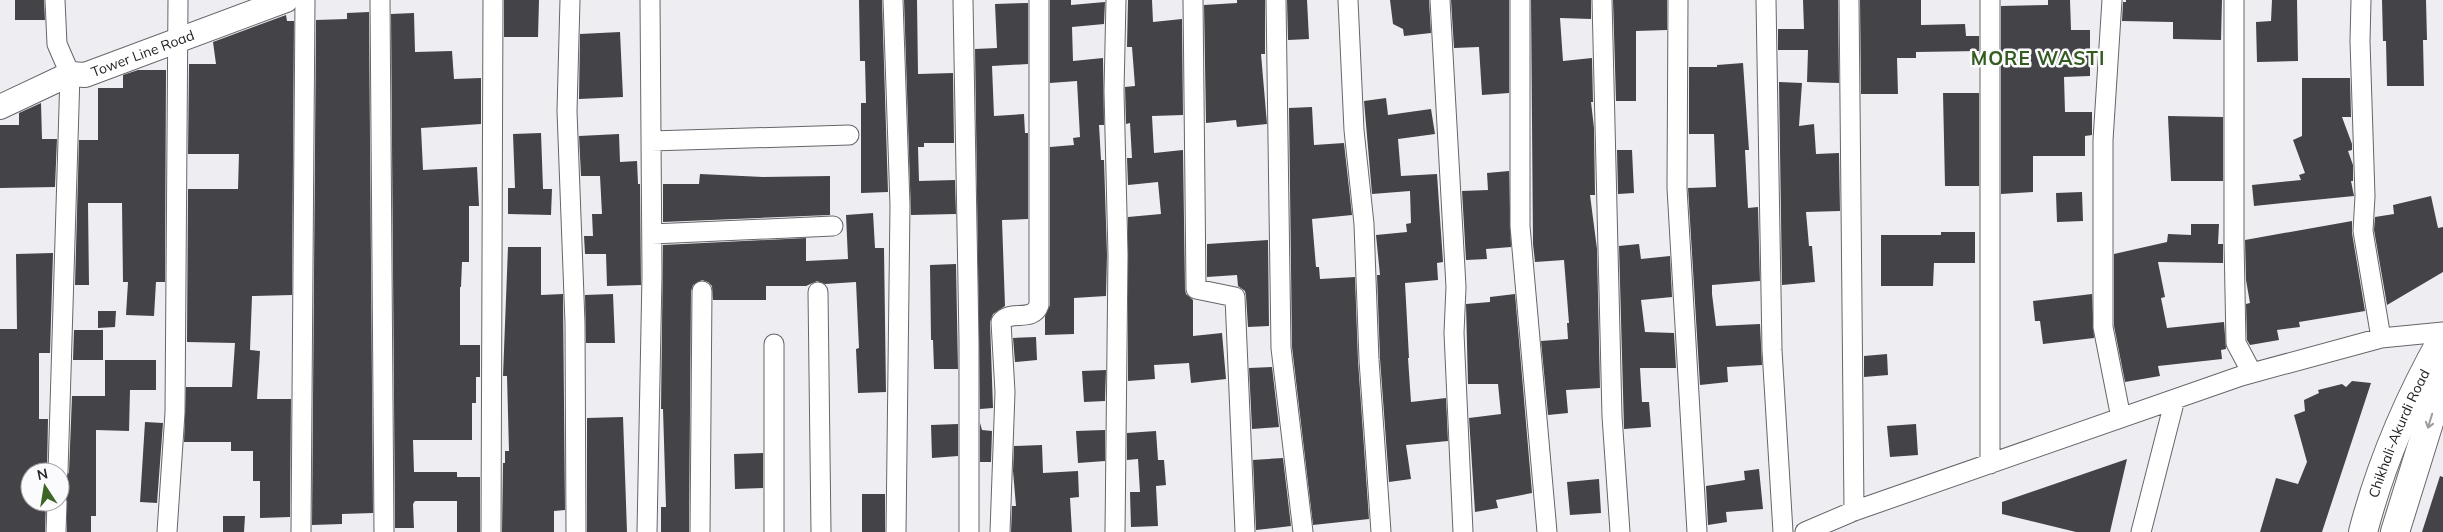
<svg xmlns="http://www.w3.org/2000/svg" width="2443" height="532" font-family="Mulish,sans-serif">
<style>
.building{fill:#444347}
.lines{fill:none;stroke-linecap:round;stroke-linejoin:round}
.minor-casing{stroke:#666569;stroke-width:21}
.tertiary-casing{stroke:#666569;stroke-width:26}
.secondary-casing{stroke:#666569;stroke-width:30}
.minor{stroke:#fff;stroke-width:19}
.tertiary{stroke:#fff;stroke-width:24}
.secondary{stroke:#fff;stroke-width:28}
.oneway{stroke:#9c9c9d}
.labels{text-anchor:middle;stroke-width:5;stroke-linejoin:round;paint-order:stroke}
.street-label{font-size:14px;fill:#242325;stroke:#fbfbfe}
.district-label{font-size:19px;font-weight:bold;letter-spacing:1px;fill:#345c20;stroke:#fbfbfe}
</style>
<rect width="100%" height="100%" fill="#eeeef2"/>
<path class="building" d="M15 0H44L45 20H15Z
M504 0H539L538 37H504Z
M859 0H882L888 192 861 193V103H866L865 61H860Z
M904 0H917L918 74 953 73 954 143H924V147H918L919 181 955 180 956 214 911 215Z
M1050 0H1071V5L1105 2 1104 24 1072 27 1073 61 1103 58 1104 125H1099L1101 160H1104L1107 255 1106 296 1074 298V334L1045 335V316L1050 305V147L1074 145 1073 138 1080 137 1077 81 1050 83Z
M1128 0H1152L1153 22 1182 19 1183 115 1152 116 1154 153 1183 150 1185 289 1186 294 1193 300V336L1222 333 1226 379 1191 383 1189 363 1154 365 1155 379 1128 381V217L1161 214 1158 182 1128 185 1127 158H1132L1130 123 1126 124 1125 87 1135 86 1132 47H1127Z
M1237 0H1265V54H1261L1267 124 1237 127 1236 120 1206 123 1204 5 1237 3Z
M1287 0H1307L1309 39 1288 40Z
M1390 0H1429L1431 33 1404 36 1403 29 1393 24Z
M1451 0H1509V93L1482 95 1479 47 1454 48Z
M1531 0H1591V19L1560 18 1563 61 1592 58 1593 102H1591L1594 128 1595 195H1590L1597 249 1600 388 1566 390 1568 413 1548 415 1541 341 1568 339 1567 323H1569L1564 260 1535 262 1533 244Z
M1613 0H1667V30L1636 31V101H1616Z
M1803 0H1838L1839 83 1807 82 1808 50H1778V29H1804Z
M1860 0H1921V25L1965 24 1966 36H1979V51L1916 52V58H1897L1898 94H1861Z
M2048 0H2070L2071 30H2090V76L2064 77 2065 112H2092V135L2085 136V156H2033V192L2001 194V6L2048 5Z
M2126 0H2222L2221 40 2173 39V22L2122 21 2123 2H2126Z
M2272 0H2297L2298 61 2257 62 2256 22 2271 21Z
M2382 0H2426L2427 40H2423L2424 86H2387L2386 41H2383Z
M1028 3V64L992 66 994 116 1024 114 1025 133H1028V219L1002 220 1005 306 993 314 990 322 993 408 980 409 975 49 997 48 995 4Z
M369 12 373 513 342 514V524L312 525 316 20 347 19V13Z
M414 13 415 52 452 51 454 79 481 78V124L421 128 423 170 477 167 479 206H469V262H462L461 287H460V345H480V377H476V403H472V440H413L414 472H457V477H480V532H457V501H415L413 504 414 528H395L391 14Z
M286 15 287 21H294L292 295 252 296 250 350 260 351 257 399H291L290 517 260 518V481H253V451H231V442H184L186 387H232L235 343 187 342 188 189H238L239 154H188L189 64H216L213 42Z
M620 32 623 97 579 99 580 34Z
M1743 63 1749 150H1745L1748 208 1758 207 1760 281 1712 285V294L1716 326 1760 324 1762 365 1727 367 1728 382 1700 385 1688 188 1716 187 1714 134H1689V67H1717V65Z
M138 70H166L165 282H156L154 316 126 315 128 282H123L122 203H88L89 285H75L79 140H98V88H123V75Z
M2302 78H2350L2351 117H2342L2352 144V150L2348 151 2353 165V181H2351L2354 196 2254 206 2252 185 2301 180 2299 175 2305 173 2293 140 2302 136Z
M1779 82 1802 83 1799 126 1814 124 1816 154 1839 153 1840 211 1806 212 1809 246H1812L1815 282 1782 285Z
M1943 93H1979V186H1945Z
M1386 98 1388 115 1431 109 1435 134 1398 139 1401 176 1437 174 1443 262 1437 263 1438 280 1405 283 1409 358H1408L1411 402 1446 398 1448 441 1406 445 1411 479 1389 482 1380 359 1377 275H1380L1376 235 1407 232 1406 224 1411 223 1410 191 1372 194 1364 101Z
M41 103 42 139H57L55 187 0 188V125H19V113Z
M1312 107 1314 145 1344 143 1352 215 1312 219 1316 267H1319L1320 279 1355 277 1358 361 1369 519 1313 525 1292 347 1289 108Z
M2168 116 2223 117V181H2171Z
M541 133 543 189H552L551 215 508 214V188H515L513 134Z
M619 134 620 162 637 161 638 184H640L641 285 607 286 606 254H585L584 236H593L592 214H602L600 176H581L579 136Z
M1617 150H1632L1634 193 1618 194Z
M1509 171 1511 247 1486 249 1487 259 1466 260 1462 191 1488 190 1487 173Z
M700 174 763 177 830 176V215L663 222V184H699Z
M2082 192 2083 221 2057 222 2056 193Z
M2431 196 2438 228 2443 227V272L2387 305 2374 230 2375 217 2394 214 2393 205Z
M873 213 875 248H884L886 392 858 393 856 349 859 348 856 282 825 284 817 281 806 286H766V300H713L712 286 708 282 702 280 693 285 691 291 689 532H661V507H666L663 409H661L663 245 806 238V261L848 259 846 215Z
M2352 221V233L2365 311 2299 322 2300 327 2277 330 2279 340 2250 345 2247 340 2246 304 2250 303 2246 280 2245 240Z
M2191 224H2219L2218 244H2223V263L2158 262 2165 297 2161 298 2167 328 2224 322 2226 349 2221 350 2222 359 2158 366 2160 376 2125 382 2114 326V254L2167 242 2168 234 2191 235Z
M1941 232H1975V263H1934L1933 286H1881V235H1941Z
M1268 240 1269 326 1248 327 1246 296 1245 291 1238 286 1237 275 1207 277V244Z
M1639 244 1641 259 1670 256 1672 297 1641 300 1645 332 1674 333 1676 368H1640L1642 402H1649L1651 427 1624 429 1619 246Z
M508 247H541V295L563 294 565 510 554 511V532H502L503 463H505V451H509L507 376H503Z
M53 253 50 353H39V419H48L47 472H30V502H46L45 532H0V329H17L16 254Z
M956 264 958 369H934L933 340H931L930 265Z
M613 294 615 343H586L585 295Z
M1515 294 1532 493 1496 500 1498 508 1475 512 1469 418 1501 414 1498 384H1468L1466 304 1490 302V297Z
M2092 294 2094 338 2043 344 2040 321H2035L2033 301Z
M98 311H116L115 327 98 328Z
M74 330H103V360H73Z
M1036 337 1037 360 1015 362 1013 338Z
M1887 354 1888 375 1864 377V356Z
M105 360H156V390H130L129 431 96 430V516H91V532H67L66 479 69 472 72 396H105Z
M1272 367 1279 427 1252 429 1249 368Z
M1106 370 1105 401 1084 402 1082 371Z
M2352 381 2371 383 2322 532H2260L2276 478 2298 484 2307 462 2294 415 2305 411 2304 400 2319 393 2318 390 2342 384 2346 387Z
M623 417 627 532H587V418Z
M145 422 163 423 157 503 140 502Z
M980 423 982 430 992 431 991 462H980Z
M958 424V456L932 458 931 425Z
M1916 424 1918 455 1890 457 1887 426Z
M1105 430V461L1078 463 1076 431Z
M1156 431 1158 460H1164L1166 485 1156 486 1158 526 1131 527 1130 492H1140L1138 459 1127 460V433Z
M1042 445 1043 473 1078 471 1079 497 1070 498 1072 532H1011L1012 506H1016L1013 471 1014 446Z
M763 453V488L735 489 734 454Z
M1283 458 1291 526 1256 530 1253 460Z
M2127 459 2110 532H2076L2002 514V502Z
M1759 469 1763 509 1726 512 1727 522 1708 525 1706 486 1745 480 1744 471Z
M2440 476 2443 477V532H2422Z
M1599 479 1601 513 1570 515 1567 482Z
M862 494H885V532H862Z
M223 516H245L244 532H223Z"/>
<g class="lines">
<defs>
<path id="minor" d="M55 0 57 44 70 74 58 472
M380 0 384 532
M570 0 567 111 575 323 576 532
M893 0 900 205 896 532
M963 0 969 341V532
M1193 0 1196 289 1235 297 1245 532
M1276 0 1281 348 1303 532
M1348 0 1354 130 1364 224 1369 360 1381 532
M1440 0 1456 287 1454 333 1463 532
M1520 0V226L1547 532
M1602 0 1612 416 1620 532
M1678 0 1677 188 1697 532
M1766 0 1772 350 1783 532
M1849 0 1854 511
M2112 0 2103 140V327L2121 418
M2234 0V241L2236 343 2252 373
M2361 0 2360 41 2365 196 2363 231 2381 338
M651 141 849 135
M652 234 833 226
M818 292 821 532
M774 344V532
M1990 464V0
M56 532 57 502
M167 532 175 413 178 0
M301 532 305 0
M491 532 493 0
M647 532 652 275 650 0
M700 532 702 291
M1000 532 1005 392 1001 322C1010 309 1033 323 1039 305V0
M1115 532 1118 255 1114 91 1116 0
M1805 532 1854 511 2241 376 2381 338 2443 332
M2141 532 2175 399"/>
<g id="tertiary">
<path id="s1" d="M0 107 70 74 85 75 286 0"/>
</g>
<g id="secondary">
<path id="s2" d="M2363 532C2381 463 2408 400 2443 338"/>
<path d="M2395 532 2436 400 2443 357"/>
</g>
</defs>
<use href="#minor" class="minor-casing"/>
<use href="#tertiary" class="tertiary-casing"/>
<use href="#secondary" class="secondary-casing"/>
<use href="#minor" class="minor"/>
<use href="#tertiary" class="tertiary"/>
<use href="#secondary" class="secondary"/>
</g>
<defs><path id="oneway-shaft" d="M-6 0H5M1.5-3L5.5 0L1.5 3" fill="none" stroke-width="1.6" stroke-linecap="round" stroke-linejoin="round" transform="scale(1.25)"/></defs>
<use class="oneway" href="#oneway-shaft" transform="translate(2430 421) rotate(107)"/>
<g class="labels">
<g class="street-label">
<text dy="5" stroke="none"><textPath href="#s1" startOffset="154">Tower Line Road</textPath></text>
<text dy="5" stroke="none"><textPath href="#s2" startOffset="105">Chikhali-Akurdi Road</textPath></text>
</g>
<g class="district-label">
<text x="2038" y="65">MORE WASTI</text>
</g>
</g>
<g transform="translate(45 487) rotate(348)"><circle r="24" fill="#fbfbfe" stroke="#a5a5a7"/>
<path d="M0-4L9 19L0 12L-9 19Z" fill="#3b6624"/>
<text y="-8" font-size="14" font-weight="bold" text-anchor="middle" fill="#242325">N</text>
</g>
</svg>
